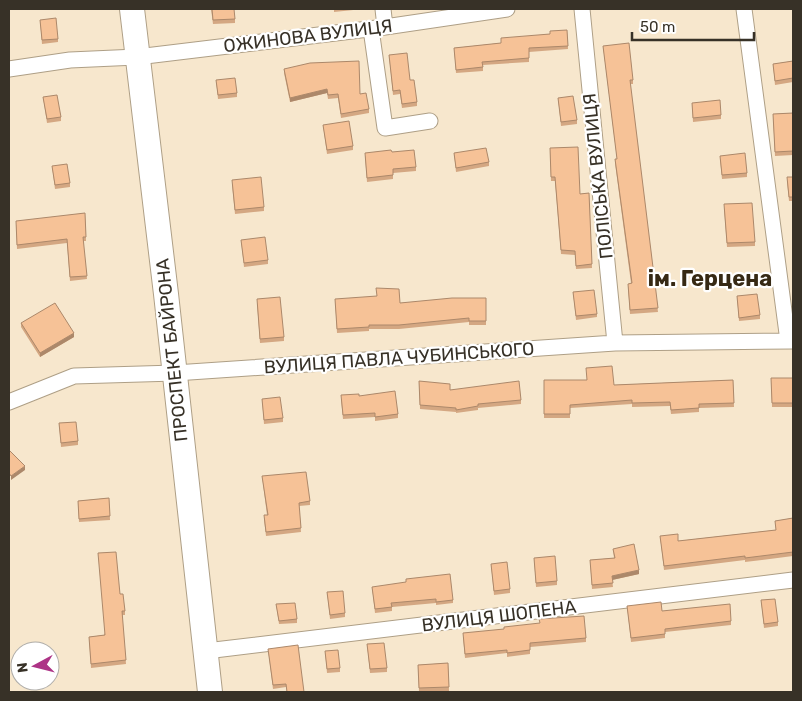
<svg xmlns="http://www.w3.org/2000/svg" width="802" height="701" font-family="Rubik,sans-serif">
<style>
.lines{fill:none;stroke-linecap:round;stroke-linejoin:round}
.minor-casing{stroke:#ae9f86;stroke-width:17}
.primary-casing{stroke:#ae9f86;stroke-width:26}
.minor{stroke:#fff;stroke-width:15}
.primary{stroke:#fff;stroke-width:24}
.wall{fill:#d4a782}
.shaded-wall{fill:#ac886a}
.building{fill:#f6c297;stroke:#ac886a}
.labels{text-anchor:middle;stroke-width:4.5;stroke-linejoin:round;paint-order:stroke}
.street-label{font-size:18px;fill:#373127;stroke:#fff}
.district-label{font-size:22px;font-weight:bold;fill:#362914;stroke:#fff}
</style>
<rect width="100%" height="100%" fill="#f7e7cd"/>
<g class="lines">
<defs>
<path id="minor" d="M383 9 385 27
M582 9 615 343
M744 9 788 341
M371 29 385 128 430 121
M9 69 70 60 137 57 195 50 385 27 507 9
M9 402 74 376 175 373 615 343 793 341
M206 651 793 580"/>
<path id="primary" d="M132 9 166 294 210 692"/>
</defs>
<use href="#minor" class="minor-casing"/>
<use href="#primary" class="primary-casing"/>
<use href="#minor" class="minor"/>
<use href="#primary" class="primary"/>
</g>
<path class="wall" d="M211 9 235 19V23L213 24Z
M334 9H363L334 12Z
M40 20 58 39V42L42 44Z
M567 30 568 49 529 52V62L483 65V71L456 73 454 48 501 43 550 34Z
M603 46 633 80V84H630L658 312 630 314 628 287 631 283 615 163V159H617Z
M389 55 410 80 417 102V106L402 108 400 94 393 95Z
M793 61V82L775 85 773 64Z
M284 69 360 94 369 109V113L341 118 338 98 328 99 327 93 290 102 284 73Z
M216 80 237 93V97L218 99Z
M43 97 61 117V121L47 123Z
M558 98 577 120V124L561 126Z
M692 103 721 115V119L693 122Z
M793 113V155L775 156 773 114Z
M323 125 353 146V150L327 154Z
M550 148 580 194 589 193 592 268 576 269 575 255 561 254 555 181H551Z
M392 152 416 167V171L393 173V179L367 182 365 156Z
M454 153 489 162V166L456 172Z
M720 159 747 173V177L722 179Z
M52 166 70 183V187L55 189Z
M793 177V201H789L787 181Z
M232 184 264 207V211L235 214Z
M724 208 755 242V246L727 247Z
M85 213 86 241H83L87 279 70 281 67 243 17 249 16 225Z
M241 240 268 260V264L244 267Z
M573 292 597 314V317L576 320Z
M737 296 760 315V319L739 321Z
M486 298V325H469V322L399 329H369V331L337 333 335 299 400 303Z
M257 303 284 337V341L260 343Z
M21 323 74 337 40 357 21 327Z
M771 378H793V407H772Z
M544 380 614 385 733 380 734 407 699 408V412L671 414 670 406 632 407V404L570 408V418H544Z
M419 381 450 390 521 400V404L478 408V410L456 413V412L420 409Z
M359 396 398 414V418L375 421V417L343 419 341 399Z
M262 399 283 418V422L264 424Z
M59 423 78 441V445L61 447Z
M262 476 310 501V505L299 506 301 532 266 536 264 519 267 515Z
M109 498 110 520 79 522 78 501Z
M793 518V556L745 562V560L664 570 660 536 678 541 776 530 775 521Z
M613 549 639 574 612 580 613 587 592 589 590 560 614 558Z
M534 558 557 581V585L536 587Z
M491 564 510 589V593L494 595Z
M372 587 453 600V603L436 605V603L392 607V611L375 613Z
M327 592 345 613V617L330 619Z
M120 594 125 611V615H122L126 664 91 668 89 637 104 635Z
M761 600 778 622V626L764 628Z
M276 604 297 619V623L279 624Z
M627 606 731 621V625L665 632V638L631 642Z
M463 637 586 638V642L530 647V654L507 657V653L465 658Z
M367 644 387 668V672L370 673Z
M268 649 304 692H287L286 687 273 689Z
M325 651 340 668V672L327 673Z
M448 663 449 691 419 692 418 665Z"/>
<path class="shaded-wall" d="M327 89V93L290 102V98Z
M74 333V337L40 357V353Z
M25 466V470L11 480V476Z
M639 570V574L612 580V576Z"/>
<path class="building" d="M212 9H234L235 19 213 20Z
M56 18 58 39 42 40 40 20Z
M567 30 568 46 529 48V58L482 62 483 67 456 70 454 48 501 43V38L550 34V31Z
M629 43 633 80H630L658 308 630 310 628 284 632 283 615 159H617L603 46Z
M407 53 410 80H414L417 102 402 104 400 90 393 91 389 55Z
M359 61 360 94 366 93 369 109 341 114 338 94 328 95 327 89 290 98 284 69 310 63Z
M793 61V78L775 81 773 64Z
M235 78 237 93 218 95 216 80Z
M57 95 61 117 47 119 43 97Z
M573 96 577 120 561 122 558 98Z
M720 100 721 115 693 118 692 103Z
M793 113V151L775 152 773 114Z
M349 121 353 146 327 150 323 125Z
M578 147 580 194 589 193 592 264 576 266 575 251 561 250 555 177H551L550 148Z
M486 148 489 162 456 168 454 153Z
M391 150 392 152 414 150 416 167 393 169V175L367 178 365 153Z
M745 153 747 173 722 175 720 156Z
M67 164 70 183 55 185 52 166Z
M261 177 264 207 235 210 232 180Z
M787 177H793V204V197H789Z
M752 203 755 242 727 243 724 204Z
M85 213 86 237H83L87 276 70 277 67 239 17 245 16 221Z
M265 237 268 260 244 263 241 240Z
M376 288 399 289 400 303 452 298H486V321H469V318L399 325H369V327L337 329 335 299 377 296Z
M594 290 597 314 576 316 573 292Z
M757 294 760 315 739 318 737 296Z
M280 297 284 337 260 339 257 299Z
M55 303 74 333 40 353 21 323Z
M612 366 614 385 733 380 734 403 699 404V408L671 410 670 402 632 403V400L570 405V414H544V380H587L586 368Z
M771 378H793V403H772Z
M419 381 450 384V390L519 381 521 400 478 404V406L456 410V408L420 405Z
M395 391 398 414 375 417V413L343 415 341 395 359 394V396Z
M280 397 283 418 264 420 262 399Z
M76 422 78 441 61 443 59 423Z
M9 450 25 466 11 476 9 473Z
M306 472 310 501 299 503 301 528 266 532 264 515H268L262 476Z
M109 498 110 516 79 519 78 501Z
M793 518V552L745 558V556L664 566 660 536 678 534V541L776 530 775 521Z
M634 544 639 570 612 576 613 583 592 585 590 560 615 558 613 549Z
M116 552 120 594H123L125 611H122L126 660 91 664 89 637 105 635 98 553Z
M555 556 557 581 536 583 534 558Z
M507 562 510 589 494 591 491 564Z
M450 574 453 600 436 602V599L391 603 392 607 375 609 372 587 406 582V579Z
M343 591 345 613 330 615 327 592Z
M775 599 778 622 764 624 761 600Z
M661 602 662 611 730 604 731 621 665 629V634L631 638 627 606Z
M295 603 297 619 279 621 276 604Z
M584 616 586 638 530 643V650L507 653V650L465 654 463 633 504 629V627L540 623 539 619Z
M384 643 387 668 370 669 367 644Z
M298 645 304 692H287L286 684 273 685 268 649Z
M338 650 340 668 327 669 325 651Z
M448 663 449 687 419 688 418 665Z"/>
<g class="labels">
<g class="street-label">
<text transform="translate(308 36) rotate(-7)" y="6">ОЖИНОВА ВУЛИЦЯ</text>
<text transform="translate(598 176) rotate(-96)" y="6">ПОЛІСЬКА ВУЛИЦЯ</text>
<text transform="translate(172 350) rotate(-96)" y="6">ПРОСПЕКТ БАЙРОНА</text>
<text transform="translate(399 358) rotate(-4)" y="6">ВУЛИЦЯ ПАВЛА ЧУБИНСЬКОГО</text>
<text transform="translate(499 616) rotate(-7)" y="6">ВУЛИЦЯ ШОПЕНА</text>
</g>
<g class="district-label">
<text x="710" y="286">ім. Герцена</text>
</g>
</g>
<rect width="802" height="701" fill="none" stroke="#373127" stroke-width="20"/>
<g transform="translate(35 666) rotate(263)"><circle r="24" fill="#ffffff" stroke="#afada9"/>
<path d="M0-4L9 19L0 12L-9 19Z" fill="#ad3386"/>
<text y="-8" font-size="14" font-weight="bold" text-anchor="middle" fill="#373127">N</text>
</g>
<path d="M632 32v8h122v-8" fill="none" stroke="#373127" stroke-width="2.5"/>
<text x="640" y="32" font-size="15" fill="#373127" stroke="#ffffff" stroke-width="4" paint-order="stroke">50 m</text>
</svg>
